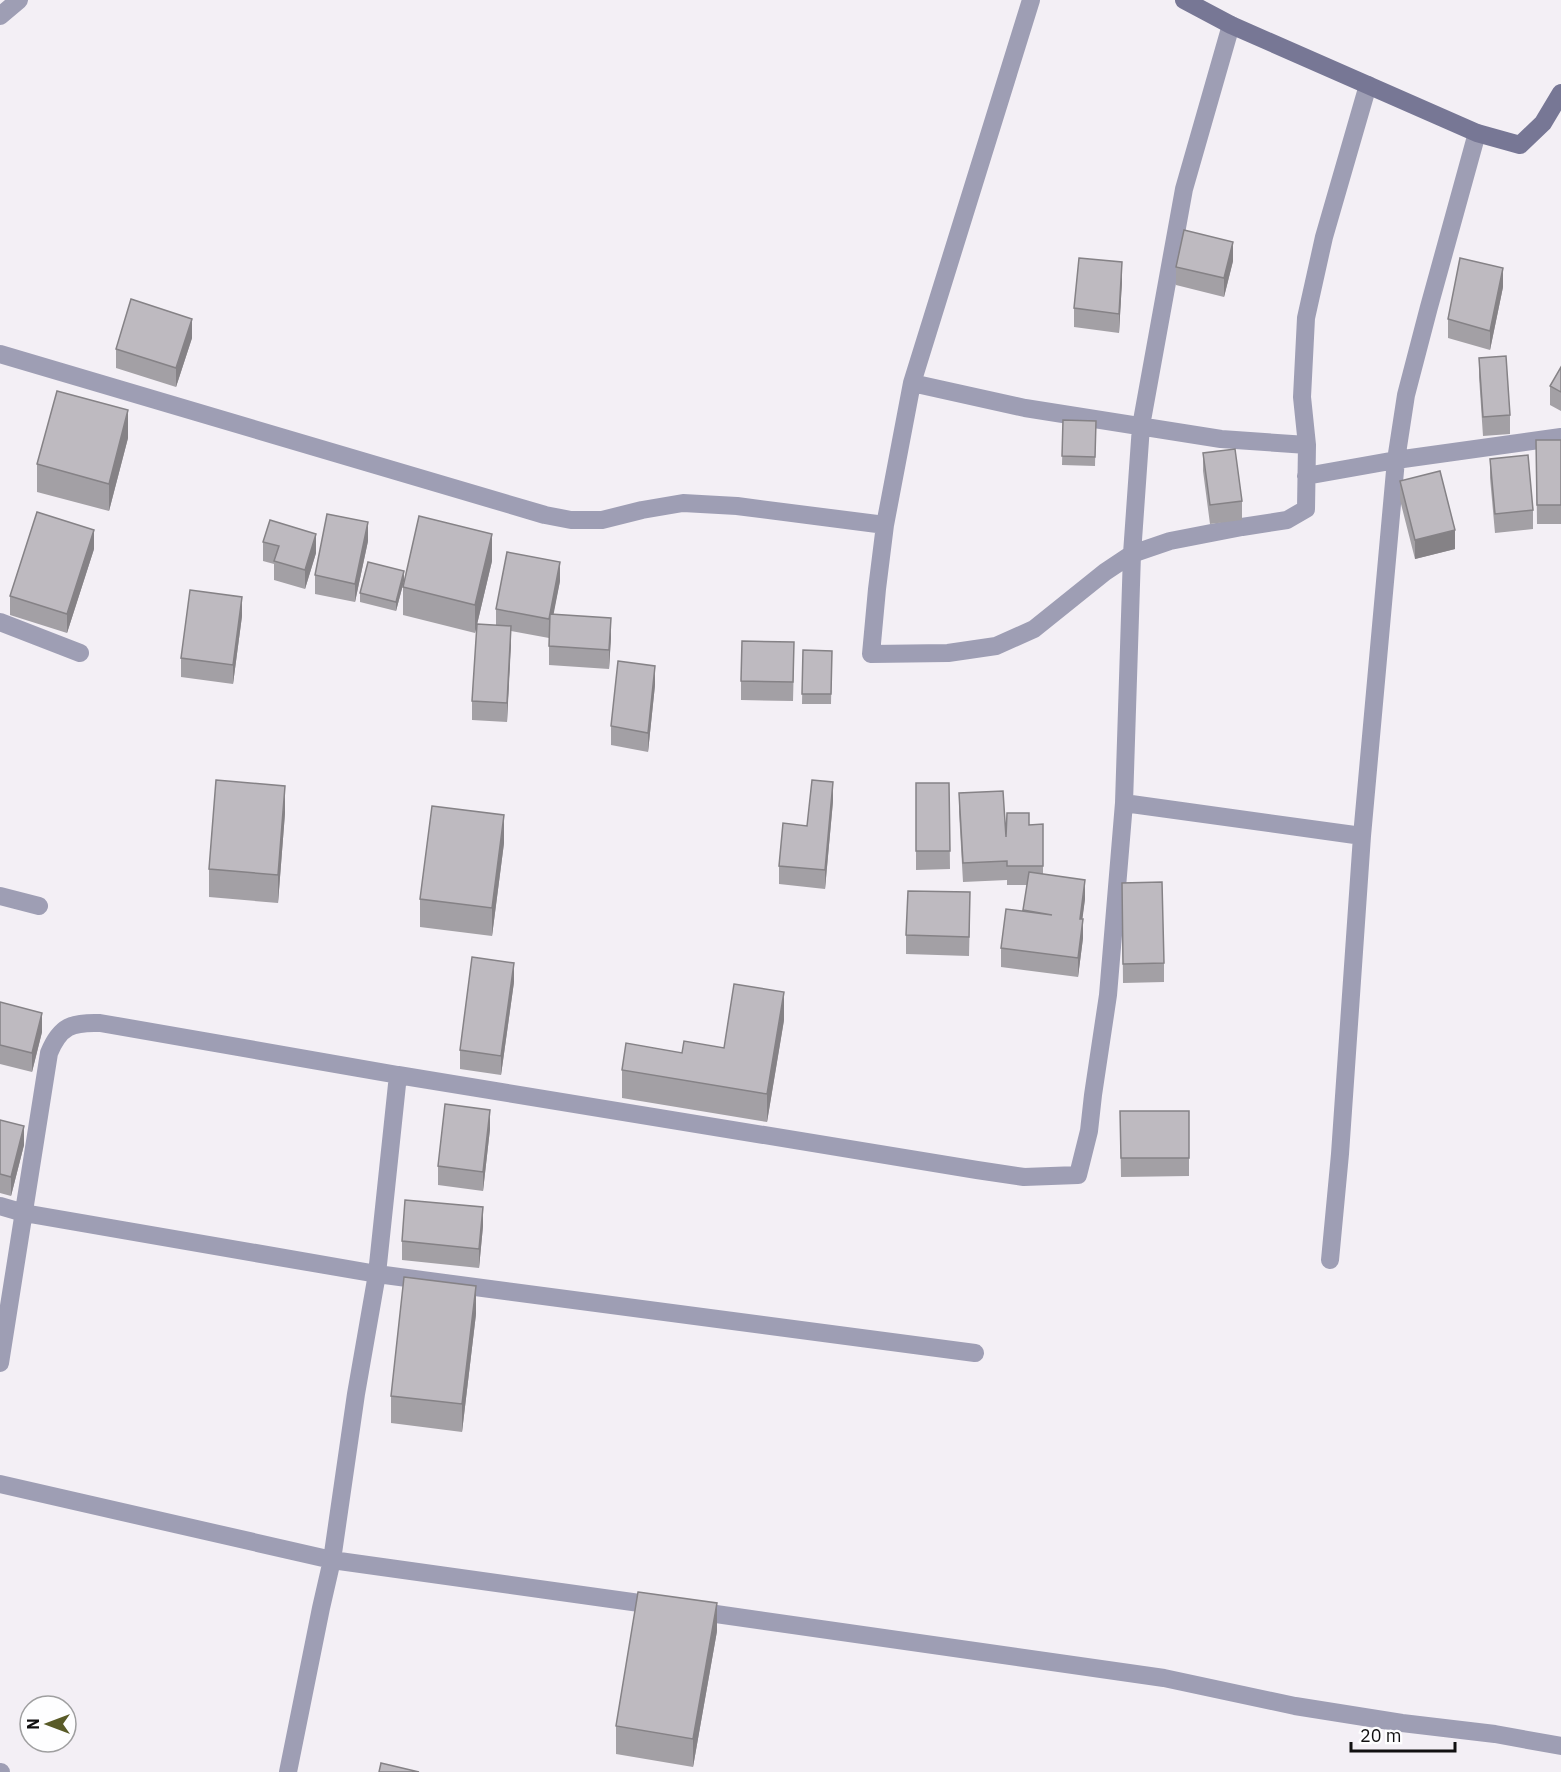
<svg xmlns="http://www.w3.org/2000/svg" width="1561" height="1772" font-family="'IBM Plex Sans',sans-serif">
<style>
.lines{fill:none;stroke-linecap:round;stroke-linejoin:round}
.street{stroke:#9e9eb4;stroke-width:18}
.secondary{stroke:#777795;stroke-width:18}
.wall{fill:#a3a0a5}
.shaded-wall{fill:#858286}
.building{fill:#bebac0;stroke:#858286;stroke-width:1.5}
</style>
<rect width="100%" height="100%" fill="#f3eff5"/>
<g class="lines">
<path class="street" d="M1031 0 912 383 885 525 877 589 871 654 948 653 996 646 1034 629 1105 572 1132 554 1170 541 1242 527 1287 520 1306 509 1307 445 1302 397 1306 318 1324 237 1368 85
M0 16 19 0
M0 354 545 515 571 520H602L642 510 683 503 737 506 885 525
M912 383 1025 408 1221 439 1307 445
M1306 476 1396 460 1561 437
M0 622 80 653
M1124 803 1362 836
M0 896 39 906
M0 1206 24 1213 377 1274 975 1353
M1330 1260 1340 1154 1362 836 1396 460 1406 395 1429 307 1477 133
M0 1363 49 1053C60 1026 72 1022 100 1023L398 1075
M0 1484 332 1560 661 1606
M695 1611 1164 1678 1295 1706 1402 1723 1495 1734 1561 1746
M0 1772H1
M288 1772 321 1608 332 1560 356 1394 377 1274 398 1075 977 1170 1024 1177 1078 1175 1089 1131 1093 1095 1108 995 1124 803 1132 554 1141 426 1184 189 1231 25"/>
<path class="secondary" d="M1184 0 1231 25 1477 133 1520 145 1543 123 1561 93"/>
</g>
<path class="wall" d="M1233 261 1224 297 1176 285V267Z
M1122 281 1119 333 1074 327V308Z
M1503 287 1490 350 1448 338V319Z
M192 338 176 387 116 368V349Z
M1479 358 1510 415V434L1483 436 1479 377Z
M1561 367V411L1550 405V386Z
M1063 420 1096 421 1095 466 1062 465Z
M128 438 109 511 37 492V464Z
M1536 440H1561V524H1537Z
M1203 453 1242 501V520L1210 524 1203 471Z
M1490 459 1533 510V529L1495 533 1490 478Z
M1400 481 1455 549 1415 559 1400 500Z
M368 541 355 602 315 594V575Z
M263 542 316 553 305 589 274 580V564L263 561Z
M94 549 67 633 10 615V596Z
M492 561 475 633 403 615V587Z
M404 581 396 611 360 602V593Z
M560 581 553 614 611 637 609 669 549 665V638L511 631 507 722 472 720V701L496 625V609Z
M242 616 233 684 181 677V658Z
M803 650 832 651 831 704H802Z
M794 661 793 701 741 700V681Z
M655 685 648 752 611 745V726Z
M916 783H949L950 869 916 870Z
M959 793 1006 837 1029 825 1043 824V874L1085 899 1082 919 1083 938 1078 977 1001 967V948L1023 912 1027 885H1007V880L963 882 959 812Z
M833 801 825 889 779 884V866L807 826Z
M285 813 278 903 209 897V869Z
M504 843 492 936 420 927V899Z
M1122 883 1164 963V982L1123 983Z
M970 911 969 956 906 954V935Z
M514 982 501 1075 460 1069V1050Z
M0 1002 42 1032 32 1072 0 1064Z
M784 1020 767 1122 622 1098V1070L682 1053 724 1048Z
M1120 1111H1189V1176L1121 1177Z
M0 1120 24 1145 11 1196 0 1193Z
M490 1129 483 1191 438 1185V1166Z
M483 1226 479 1268 402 1260V1241Z
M476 1314 462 1432 391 1423V1396Z
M717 1631 693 1767 616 1754V1726Z"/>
<path class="shaded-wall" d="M1233 242V261L1224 297V278Z
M1122 262V281L1119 333V314Z
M1503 268V287L1490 350V331Z
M192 319V338L176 387V368Z
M128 410V438L109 511V484Z
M368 522V541L355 602V584Z
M94 530V549L67 633V614Z
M1455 530V549L1415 559V540Z
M316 534V553L305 589V570Z
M492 534V561L475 633V605Z
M560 562V581L549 638V619Z
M404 571V581L396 611V602Z
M242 597V616L233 684V665Z
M611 618V637L609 669V650Z
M511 626V645L507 722V703Z
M655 666V685L648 752V733Z
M833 782V801L825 889V870Z
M285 786V813L278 903V875Z
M504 815V843L492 936V908Z
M1085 880V899L1080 938V919Z
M1083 919V938L1078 977V958Z
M514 963V982L501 1075V1056Z
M784 992V1020L767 1122V1094Z
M42 1013V1032L32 1072V1053Z
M490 1110V1129L483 1191V1172Z
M24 1126V1145L11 1196V1177Z
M483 1207V1226L479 1268V1249Z
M476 1286V1314L462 1432V1404Z
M717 1603V1631L693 1767V1739Z"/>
<path class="building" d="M1184 230 1233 242 1224 278 1176 267Z
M1079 258 1122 262 1119 314 1074 308Z
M1460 258 1503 268 1490 331 1448 319Z
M131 299 192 319 176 368 116 349Z
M1506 356 1510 415 1483 417 1479 358Z
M1561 367V392L1550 386Z
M57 391 128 410 109 484 37 464Z
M1063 420 1096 421 1095 457 1062 456Z
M1536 440H1561V505H1537Z
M1235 449 1242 501 1210 505 1203 453Z
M1528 455 1533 510 1495 514 1490 459Z
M1440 471 1455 530 1415 540 1400 481Z
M37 512 94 530 67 614 10 596Z
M327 514 368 522 355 584 315 575Z
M419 516 492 534 475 605 403 587Z
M270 520 316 534 305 570 274 561 279 546 263 542Z
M507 552 560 562 549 619 496 609Z
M368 562 404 571 396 602 360 593Z
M190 590 242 597 233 665 181 658Z
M550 614 611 618 609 650 549 646Z
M477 624 511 626 507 703 472 701Z
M742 641 794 642 793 682 741 681Z
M803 650 832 651 831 694H802Z
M618 661 655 666 648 733 611 726Z
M216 780 285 786 278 875 209 869Z
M812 780 833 782 825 870 779 866 783 823 807 826Z
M916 783H949L950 851H916Z
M1003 791 1006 837 1007 813H1029V825L1043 824V866H1007V861L963 863 959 793Z
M432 806 504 815 492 908 420 899Z
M1029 872 1085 880 1080 919H1083L1078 958 1001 948 1006 909 1052 915 1023 910Z
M1162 882 1164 963 1123 964 1122 883Z
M908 891 970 892 969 937 906 935Z
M472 957 514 963 501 1056 460 1050Z
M734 984 784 992 767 1094 622 1070 626 1043 682 1053 684 1041 724 1048Z
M0 1002 42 1013 32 1053 0 1045Z
M445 1104 490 1110 483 1172 438 1166Z
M1120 1111H1189V1158H1121Z
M0 1120 24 1126 11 1177 0 1174Z
M405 1200 483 1207 479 1249 402 1241Z
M404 1277 476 1286 462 1404 391 1396Z
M638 1592 717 1603 693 1739 616 1726Z
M381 1763 419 1772H379Z"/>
<g transform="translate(48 1724) rotate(270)"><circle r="28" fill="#fefeff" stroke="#9f9fa0" stroke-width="1.5"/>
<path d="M0-4.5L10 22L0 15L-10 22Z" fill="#595b28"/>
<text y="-9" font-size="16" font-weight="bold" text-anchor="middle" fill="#111011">N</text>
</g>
<path d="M1351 1742v9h104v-9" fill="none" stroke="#111011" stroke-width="3"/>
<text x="1360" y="1742" font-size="18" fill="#111011" stroke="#fefeff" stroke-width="4.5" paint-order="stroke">20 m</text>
</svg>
